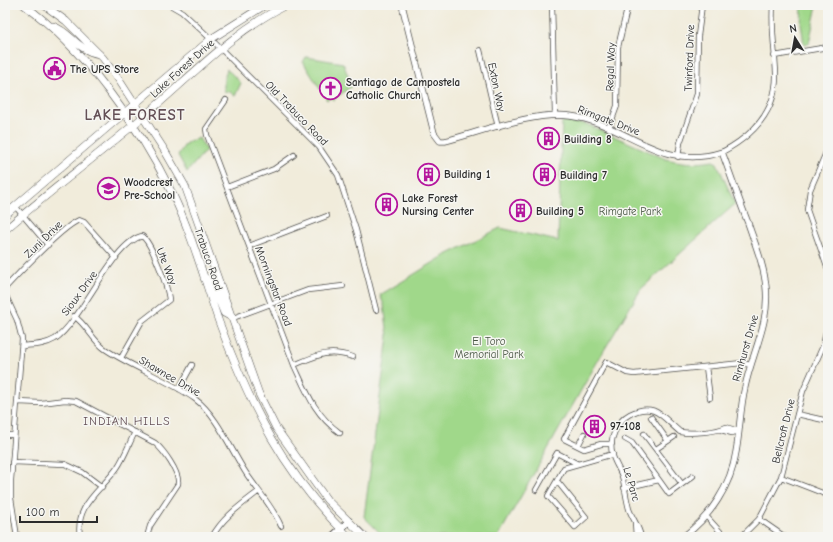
<svg xmlns="http://www.w3.org/2000/svg" width="833" height="542" font-family="'Comic Neue',sans-serif">
<style>
.green{fill:#a0d88a;stroke:#66825a}
.lines{fill:none;stroke-linecap:round;stroke-linejoin:round}
.minor-casing{stroke:#494845;stroke-width:6}
.tertiary-casing{stroke:#494845;stroke-width:7}
.secondary-casing{stroke:#494845;stroke-width:8}
.primary-casing{stroke:#494845;stroke-width:8}
.minor{stroke:#fff;stroke-width:4.5}
.tertiary{stroke:#fff;stroke-width:5.5}
.secondary{stroke:#fff;stroke-width:6}
.primary{stroke:#fff;stroke-width:7}
.labels{text-anchor:middle;stroke-width:3;stroke-linejoin:round;paint-order:stroke}
.street-label{font-size:11px;fill:#2b2b2b;stroke:#f6f6f2}
.poi-label{font-size:11px;font-weight:bold;fill:#2b2b2b;stroke:#f6f6f2;text-anchor:start}
.park-label{font-size:11px;fill:#485643;stroke:#f6f6f2}
.neighbourhood-label{font-size:12px;letter-spacing:1px;fill:#645056;stroke:#f6f6f2}
.district-label{font-size:15px;font-weight:bold;letter-spacing:1px;fill:#645056;stroke:#f6f6f2}
</style>
<rect width="100%" height="100%" fill="#f6f6f2"/>
<filter id="ink" filterUnits="userSpaceOnUse"><feTurbulence type="fractalNoise" baseFrequency=".025" numOctaves="2"/><feDisplacementMap in="SourceGraphic" scale="8" xChannelSelector="R" yChannelSelector="G"/><feConvolveMatrix kernelMatrix="1 2 1 2 8 2 1 2 1" color-interpolation-filters="sRGB"/></filter>
<filter id="wash" filterUnits="userSpaceOnUse"><feTurbulence type="fractalNoise" baseFrequency=".012" numOctaves="4" result="noise"/><feDisplacementMap in="SourceGraphic" scale="16" xChannelSelector="R" yChannelSelector="G"/><feGaussianBlur stdDeviation="0.9" result="paint"/><feColorMatrix in="noise" values="0 0 0 0 0 0 0 0 0 0 0 0 0 0 0 0 0 1.4 0 .05"/><feComposite in="paint" operator="in"/></filter>
<g filter="url(#wash)">
<rect width="100%" height="100%" fill="#f1ecdb"/>
<path class="green" d="M802 5H817L809 43 804 45 801 23Z
M306 57 343 63 352 86 333 100 331 97 327 100 303 62Z
M227 69 241 83 235 96 230 92 224 91V80Z
M562 121 586 124 666 159C683 163 696 164 713 161L717 163 735 204 641 289 600 357 498 537H384L364 517 388 336 384 305 380 295 444 256 500 228 558 241Z
M199 138 206 150 187 172 178 155 186 143Z"/>
</g>
<g filter="url(#ink)">
<g class="lines">
<defs>
<path id="minor" d="M170 5 182 12 211 39 319 147 338 175 356 230 376 310
M552 5 555 115
M480 50 498 127
M774 56 828 47
M226 100 206 129 207 135 294 365C307 393 315 415 340 433
M609 128 617 106 618 47 628 5
M828 148 810 190 807 210 828 270
M722 152C754 135 777 111 776 73 775 50 771 28 773 5
M678 157 680 143 697 94 698 36 702 5
M227 187 274 169 294 155
M15 206 48 245
M249 246 327 216
M5 290 6 287C21 271 62 227 79 220L84 222 116 258
M5 294 17 320 22 339 11 480V498L17 537
M74 316C87 325 92 340 105 349 133 368 167 379 195 399 217 415 231 450 246 473 258 491 273 507 281 526
M233 318 308 290 343 286
M22 346C33 345 45 345 55 339 82 321 112 243 142 236 152 243 168 288 169 300L142 321 121 358
M294 365C318 355 328 349 353 357
M706 367 710 398
M179 389 192 365
M18 402 41 403 65 400 76 401 155 443C163 450 180 472 178 484L150 526 147 537
M797 414 828 421
M651 417 668 441
M721 430 732 433 738 431
M644 434 682 484
M5 435H14
M625 439 632 443 659 480
M612 444H601L584 449 564 439 606 362 627 373 634 374 742 363 751 365
M578 446 584 434
M656 449 674 437
M12 462 65 464 82 472 102 487
M578 464 613 454
M781 477 825 494
M624 488 659 480 669 494 693 476
M536 490 557 453 578 464 564 468 548 496 575 527 586 517 557 481
M706 516 725 537
M759 519 785 537
M635 522 636 537
M80 537C75 504 100 492 117 468 124 458 129 444 135 432
M212 537C223 517 241 505 259 491
M641 537C639 526 633 520 629 509 626 498 625 487 622 476 619 468 614 462 612 453 609 439 617 421 630 414 655 401 663 418 680 432 691 434 717 432 726 427L738 431
M741 537 759 519 781 477 803 391 823 346 828 322"/>
<path id="tertiary" d="M402 5 434 133 440 141H445C480 132 535 111 570 116 626 123 659 172 722 152 731 176 739 200 748 223 755 244 764 265 766 287 770 323 752 353 745 387 740 408 740 431 736 452 731 486 710 517 683 537"/>
<path id="secondary" d="M332 537 349 521"/>
<path id="primary" d="M24 5C83 47 141 129 172 193 192 234 204 279 219 322 250 406 284 474 349 537
M44 5 66 21 103 58 119 80 165 151 185 186 259 394 276 428 327 500 365 537
M53 26C71 32 76 50 99 54
M5 215 211 39 265 5
M5 230C50 191 98 155 143 117 190 78 230 33 286 5
M204 278 209 279 212 283 224 313 233 318"/>
</defs>
<use href="#minor" class="minor-casing"/>
<use href="#tertiary" class="tertiary-casing"/>
<use href="#secondary" class="secondary-casing"/>
<use href="#primary" class="primary-casing"/>
<use href="#minor" class="minor"/>
<use href="#tertiary" class="tertiary"/>
<use href="#secondary" class="secondary"/>
<use href="#primary" class="primary"/>
</g>
</g>
<defs>
<symbol id="civic-ring" viewBox="-11 -11 22 22"><circle r="9.5" fill="#f6f6f2" stroke="#b5179e" stroke-width="1.5"/><path d="M-.6-6.5H3V-4.5H.6V-3L4-1V1h2V6H-6V1h2V-1L-.6-3ZM-1.2 2.5V6h2.4V2.5Z" fill="#b5179e"/></symbol>
<symbol id="church-ring" viewBox="-11 -11 22 22"><circle r="9.5" fill="#f6f6f2" stroke="#b5179e" stroke-width="1.5"/><path d="M-1.2-6h2.4v3.5h3.3v2.4h-3.3V6h-2.4V-.1h-3.3v-2.4h3.3Z" fill="#b5179e"/></symbol>
<symbol id="building-ring" viewBox="-11 -11 22 22"><circle r="9.5" fill="#f6f6f2" stroke="#b5179e" stroke-width="1.5"/><path d="M-4-6H4V6H1V3H-1V6H-4ZM-2.5-4.3h1.7v1.8h-1.7ZM.8-4.3h1.7v1.8H.8ZM-2.5-1h1.7V.8h-1.7ZM.8-1h1.7V.8H.8Z" fill="#b5179e"/></symbol>
<symbol id="school-ring" viewBox="-11 -11 22 22"><circle r="9.5" fill="#f6f6f2" stroke="#b5179e" stroke-width="1.5"/><path d="M0-5L7-2L0 1L-7-2ZM-4 1L0 2.5L4 1V4Q0 6-4 4Z" fill="#b5179e"/></symbol>
</defs>
<g fill-rule="evenodd">
<use href="#civic-ring" x="42" y="56" width="25" height="25"/>
<use href="#church-ring" x="318" y="76" width="25" height="25"/>
<use href="#building-ring" x="536" y="126" width="25" height="25"/>
<use href="#building-ring" x="416" y="162" width="25" height="25"/>
<use href="#building-ring" x="532" y="162" width="25" height="25"/>
<use href="#school-ring" x="96" y="176" width="25" height="25"/>
<use href="#building-ring" x="374" y="192" width="25" height="25"/>
<use href="#building-ring" x="508" y="198" width="25" height="25"/>
<use href="#building-ring" x="582" y="414" width="25" height="25"/>
</g>
<g class="labels">
<g class="street-label">
<text transform="translate(689 58) rotate(-88)" y="4">Twinford Drive</text>
<text transform="translate(610 67) rotate(-88)" y="4">Regal Way</text>
<text transform="translate(182 68) rotate(-42)" y="4">Lake Forest Drive</text>
<text transform="translate(497 87) rotate(78)" y="4">Exton Way</text>
<text transform="translate(297 113) rotate(46)" y="4">Old Trabuco Road</text>
<text transform="translate(609 120) rotate(21)" y="4">Rimgate Drive</text>
<text transform="translate(43 239) rotate(-44)" y="4">Zuni Drive</text>
<text transform="translate(209 259) rotate(71)" y="4">Trabuco Road</text>
<text transform="translate(167 266) rotate(69)" y="4">Ute Way</text>
<text transform="translate(274 286) rotate(69)" y="4">Morningstar Road</text>
<text transform="translate(79 293) rotate(-54)" y="4">Sioux Drive</text>
<text transform="translate(745 348) rotate(-74)" y="4">Rimhurst Drive</text>
<text transform="translate(170 376) rotate(30)" y="4">Shawnee Drive</text>
<text transform="translate(783 431) rotate(-76)" y="4">Bellcroft Drive</text>
<text transform="translate(632 484) rotate(74)" y="4">Le Parc</text>
</g>
<g class="poi-label">
<text x="70" y="73">The UPS Store</text>
<text x="346" y="86">Santiago de Campostela<tspan x="346" dy="13">Catholic Church</tspan></text>
<text x="564" y="143">Building 8</text>
<text x="444" y="178">Building 1</text>
<text x="560" y="179">Building 7</text>
<text x="124" y="186">Woodcrest<tspan x="124" dy="13">Pre-School</tspan></text>
<text x="402" y="202">Lake Forest<tspan x="402" dy="13">Nursing Center</tspan></text>
<text x="536" y="215">Building 5</text>
<text x="610" y="430">97-108</text>
</g>
<g class="park-label">
<text x="630" y="215">Rimgate Park</text>
<text x="489" y="345">El Toro<tspan x="489" dy="13">Memorial Park</tspan></text>
</g>
<g class="neighbourhood-label">
<text x="127" y="425">INDIAN HILLS</text>
</g>
<g class="district-label">
<text x="135" y="120">LAKE FOREST</text>
</g>
</g>
<rect width="833" height="542" fill="none" stroke="#f6f6f2" stroke-width="20"/>
<g transform="translate(795 38) rotate(349)" stroke="#f6f6f2" stroke-width="3" paint-order="stroke">
<path d="M0-3L7 15L0 10L-7 15Z" fill="#2b2b2b"/>
<text y="-6" font-size="11" font-weight="bold" text-anchor="middle" fill="#2b2b2b">N</text>
</g>
<path d="M20 516v6h77v-6" fill="none" stroke="#2b2b2b" stroke-width="2"/>
<text x="26" y="516" font-size="12" fill="#2b2b2b" stroke="#f6f6f2" stroke-width="3" paint-order="stroke">100 m</text>
</svg>
